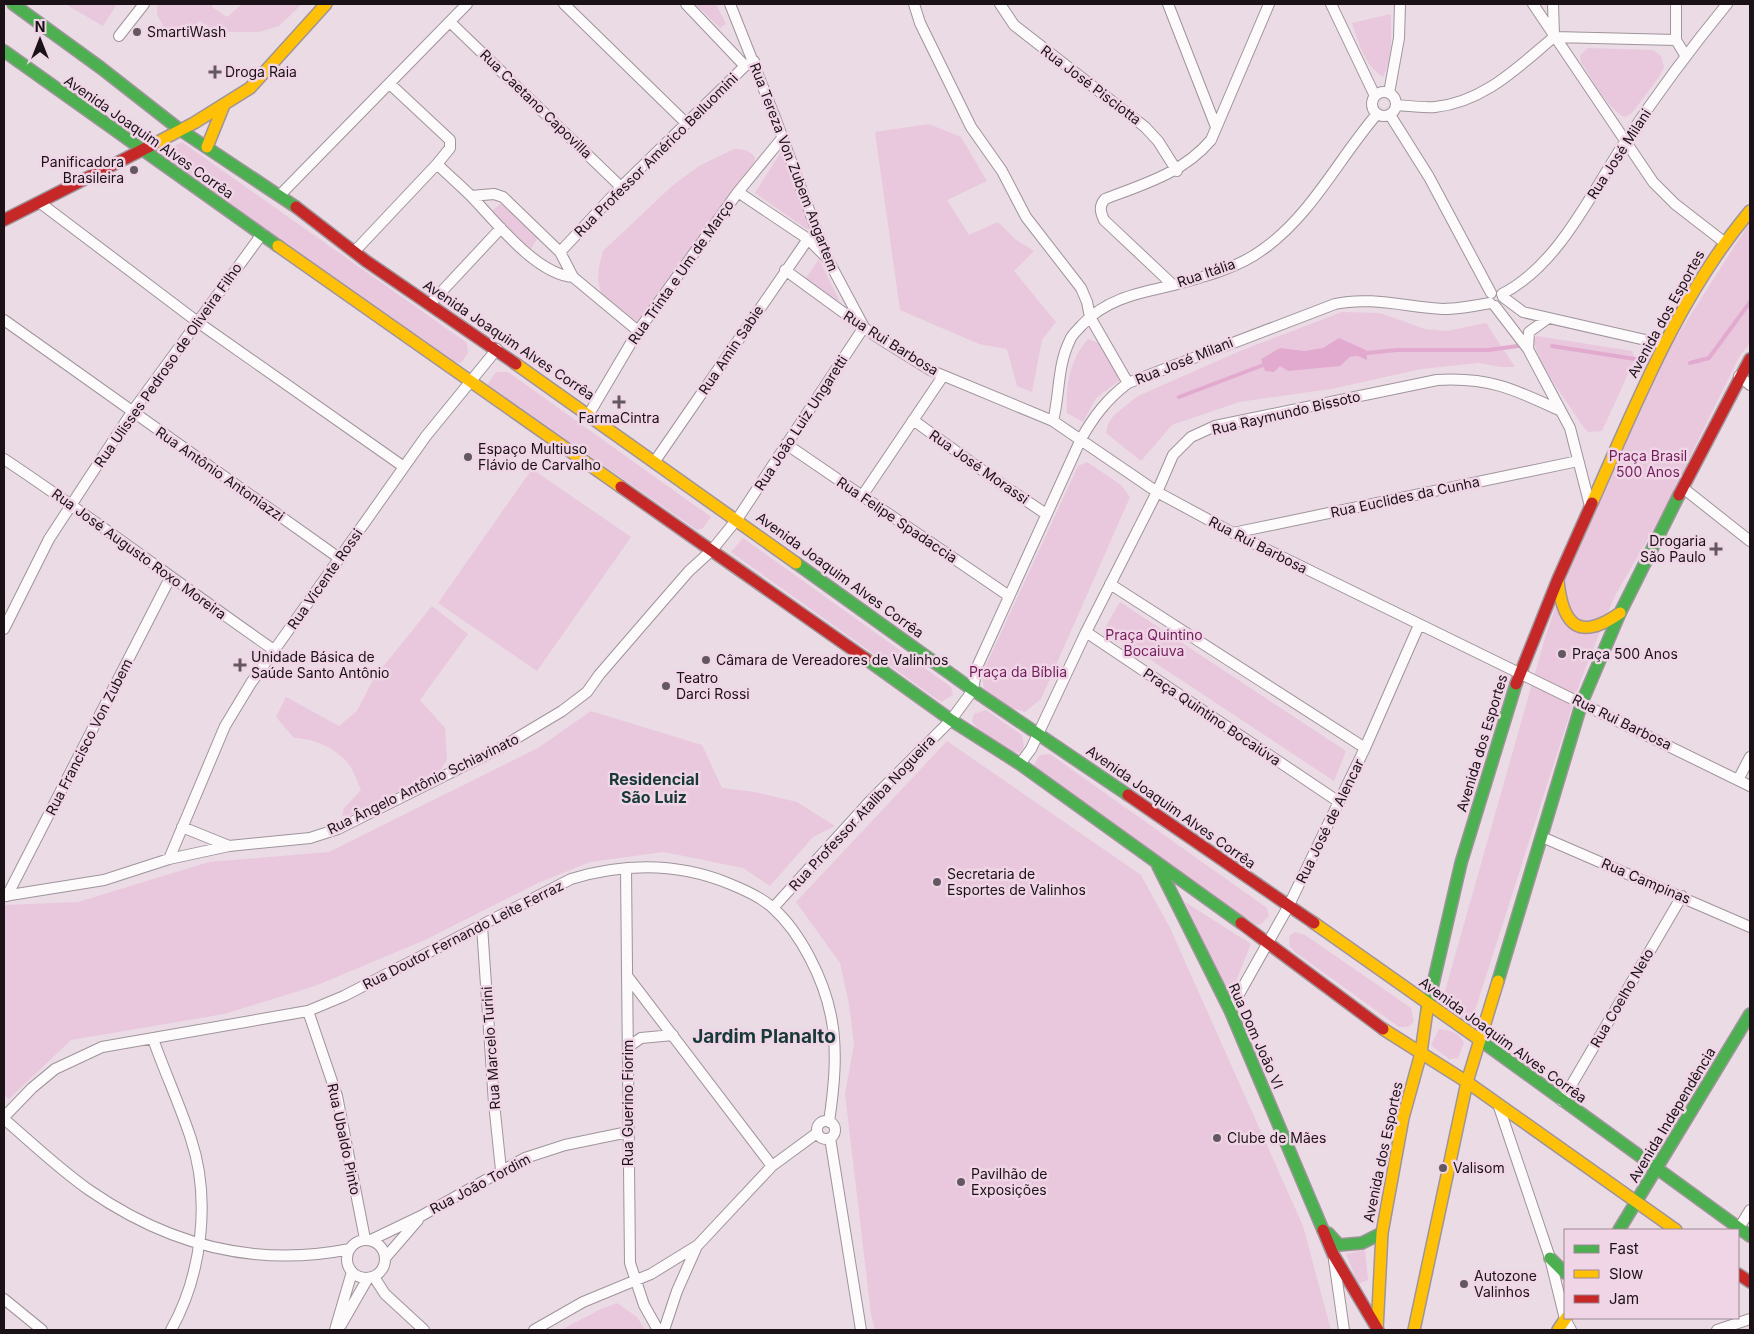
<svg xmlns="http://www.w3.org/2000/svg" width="1754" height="1334" font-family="Inter,sans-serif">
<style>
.green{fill:#e9c8dd}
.water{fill:#e2aacf}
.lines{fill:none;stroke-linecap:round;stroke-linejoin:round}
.stream{stroke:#e2aacf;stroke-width:4}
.street-casing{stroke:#9f949b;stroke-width:12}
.fast-casing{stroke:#9f949b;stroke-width:14}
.slow-casing{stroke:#9f949b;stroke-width:14}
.jam-casing{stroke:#9f949b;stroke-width:14}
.street{stroke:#fcfafb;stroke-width:10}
.fast{stroke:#4caf50;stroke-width:11}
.slow{stroke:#ffc107;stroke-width:11}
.jam{stroke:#c62828;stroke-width:11}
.poi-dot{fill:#635860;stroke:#f0d5e6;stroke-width:2}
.labels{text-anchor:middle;stroke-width:5;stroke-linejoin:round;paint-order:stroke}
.poi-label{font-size:14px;fill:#1b1218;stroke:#f0d5e6;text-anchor:start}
.street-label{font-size:14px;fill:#1b1218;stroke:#f0d5e6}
.park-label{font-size:14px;fill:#721e5c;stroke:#f0d5e6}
.quarter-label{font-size:16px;font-weight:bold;fill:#173937;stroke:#f0d5e6}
.district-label{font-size:19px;font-weight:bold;fill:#173937;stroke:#f0d5e6}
</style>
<rect width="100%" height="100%" fill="#eadbe5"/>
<path class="green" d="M65 4H117L103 26Z
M157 4H213L212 7 227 17 242 4H302L279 26 259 32H217L200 21 186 34H167L157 14Z
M695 4H716L726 24 720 28Z
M1391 14C1391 35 1393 58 1383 77 1364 65 1359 43 1352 23Z
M1588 48 1653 50 1661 56 1664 67 1659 77 1632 113 1625 117C1609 111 1591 77 1581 62L1580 55Z
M929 124 961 137 987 181 947 200 969 235 998 222 1015 239 1034 251 1014 271 1056 322 1042 340 1032 392 1017 386 1007 349 979 344 900 310 875 132Z
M182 142 467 343 468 353 461 363 454 362 177 167 169 160 167 150Z
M734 149C743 149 749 150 755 157V161L637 322 601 293 598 280 599 267 603 251 672 186 699 166Z
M781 152 818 237 755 193Z
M501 203 538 237 531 249 491 212Z
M1750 222V343L1739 357 1660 518 1616 594 1608 612 1580 682 1472 1020C1455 1018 1447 1014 1443 998L1545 638 1568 569 1670 347Z
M819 259 840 302 804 281Z
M1342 312 1380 313 1425 329 1447 331 1486 323 1515 367H1500L1479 363 1421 369 1331 389 1239 402 1172 425 1141 461 1106 433 1108 424 1114 415 1138 396 1240 351Z
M1537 336 1632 351 1635 359 1602 431 1588 432 1582 425C1565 398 1542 371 1533 340Z
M1088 339 1099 343 1120 380 1096 398 1083 422 1067 413C1066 386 1069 360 1088 339Z
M496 372H508L711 517 703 528 697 530 487 385Z
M1087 462 1121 485 1130 497 1041 699 1025 712 1009 707 984 691 982 674 1078 466Z
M532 469 631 537 537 671 438 603Z
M743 538 951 687 953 695 941 702 731 552Z
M1120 602 1346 751 1334 781 1104 629Z
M432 606 468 634 420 700 445 728 447 760 440 771 350 815 342 816 344 808 361 790C357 781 353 769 347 762 334 747 312 738 294 738L276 717 286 697 339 726 357 711 374 678Z
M986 710 1022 735 1024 746 1021 753C1008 753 978 733 972 721L974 714Z
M591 711 702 745 722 788 755 792 797 802 835 826 813 837 770 886 743 868 664 852 590 862 538 883 425 940 315 986 224 1014 71 1040 9 1099 4 1095V905L78 902 209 862 329 852 538 748Z
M947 741 1141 875 1170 928 1303 1226 1331 1330H875L871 1314 845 1094 854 1044 849 1004 840 963 796 902Z
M1050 754 1267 908 1269 916 1261 924 1256 925 1038 771 1034 765 1040 755Z
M1185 902 1251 944 1235 984 1230 989 1225 988Z
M1295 932 1305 935 1411 1008 1414 1022 1408 1027H1399L1295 952 1290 947 1289 936Z
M1439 1029C1450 1030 1459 1032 1464 1043L1458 1058 1449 1059 1431 1045Z
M1365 1250 1368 1280 1358 1284 1346 1254Z
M617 1303 637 1317 645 1330H561L601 1309Z"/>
<path class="water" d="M1339 338 1366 350 1367 360 1353 354 1340 366 1288 371 1280 366 1274 372 1265 371 1261 359 1280 348 1304 351 1323 348Z"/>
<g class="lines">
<path class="stream" d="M1552 346 1635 359
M1347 355 1397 350H1488L1518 346
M1690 363 1709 358 1750 302
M1179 397 1266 364"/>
<defs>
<path id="street" d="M564 4 686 123
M686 4 745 66
M914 4 920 23 971 127 1002 171 1026 217 1081 288 1087 302 1090 317 1128 383
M1000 4 1014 25 1145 127 1158 141 1177 171
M1168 4 1216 127
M1331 4 1375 96
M1533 4 1653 182 1675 204 1724 242
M1553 4 1554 36
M1676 4V40L1685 55
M450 22 621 187
M119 36 144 4
M390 84 450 140V148L437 164C448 175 460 185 471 196 496 222 536 274 573 277
M1372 104a12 12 0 1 1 24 0a12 12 0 1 1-24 0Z
M1389 93 1399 38 1400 4
M1396 105C1409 106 1423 108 1435 107 1484 102 1518 67 1554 37L1676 40
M1390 115 1429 177 1491 293
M738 192 808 239 824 255
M280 195 467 4
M471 196 494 194 503 197 560 252 573 277 638 331
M39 202 199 323 404 467
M354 252 437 164
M560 252 621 187 745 66 754 61
M785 270 877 337 930 370 1053 421 1157 492 1233 533 1750 786
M1173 285 1104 220C1100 211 1099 206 1105 199 1144 184 1183 173 1211 140L1269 4
M1502 294C1559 265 1591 193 1625 142 1657 94 1691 48 1727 4
M1503 297 1523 312 1663 344
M430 304 501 228
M1495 306 1528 349 1570 428 1590 506
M4 320 339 558
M1528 349 1529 332 1547 319
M1739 376 1750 385
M589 414 638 331 738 192 783 137
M913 420 997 481 1046 514
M1053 421C1060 394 1057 366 1070 340 1072 334 1078 330 1082 325 1107 298 1140 293 1174 285 1203 277 1238 268 1262 250 1311 216 1339 158 1377 114
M786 444 1009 596
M4 459C96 520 183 587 274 650
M655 461 808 239
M1683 488 1750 541
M862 496 943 376
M1233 533 1578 461
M1110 584 1365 748
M4 629 49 539 132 412 262 234
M1086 632 1339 802
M1020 764 1031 749 1086 632 1157 492 1173 455 1191 437 1215 426 1437 380C1489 377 1514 389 1559 410
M1738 780 1750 757
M182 827 229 846
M1542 837 1750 927
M169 859 225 726 251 683 426 436 497 349
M626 869 630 1263 644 1305 658 1330
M4 896 104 880 169 859 229 846 310 838 338 829 500 748 562 711 587 692 599 675 662 602 689 571 712 550 738 518 864 327 826 256 776 120 730 4
M7 896 170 578
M773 908 870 801 951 720 973 690 977 667 1081 439C1094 416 1107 399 1128 383L1335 304C1370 296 1407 307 1443 309 1459 309 1474 306 1490 303
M482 926 494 1103 501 1170
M628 977 772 1166
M1230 1010 1288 907 1365 748 1419 625
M308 1011 337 1096 365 1239
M153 1039C165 1073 180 1105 191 1139 211 1199 202 1275 171 1330
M628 1047 641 1038 673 1035
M1562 1101 1682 896
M1498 1104 1550 1258 1565 1319 1571 1330
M4 1117 32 1088 55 1069 102 1047 308 1011 344 996 571 879C624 863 679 863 730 884 745 890 761 897 773 908 801 933 824 980 831 1016 838 1051 834 1088 829 1122
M4 1119C32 1143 59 1169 89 1190 167 1244 255 1268 350 1249
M817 1130a9 9 0 1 1 18 0a9 9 0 1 1-18 0Z
M830 1138 861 1330
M1739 1228 1750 1210
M347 1259a19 19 0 1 1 38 0a19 19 0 1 1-38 0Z
M371 1240 421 1216 525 1158 565 1145 628 1132
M386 1257 418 1220
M1334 1260 1344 1330
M374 1277 385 1294 424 1330
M4 1299 42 1330
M341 1325 368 1278
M335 1330 352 1272
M534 1330 583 1302 651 1274 698 1245 772 1166 817 1133
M664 1330 677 1291 697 1246
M1717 1330 1750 1319"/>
<path id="fast" d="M13 4 101 68 179 129 296 207
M4 51 278 246
M796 563 973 690 1128 795
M866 659 951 720 1020 764 1241 923
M1158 866 1230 1010 1323 1230
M1498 981 1582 702 1620 613 1679 495
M1427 1010 1461 863 1516 684
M1480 1040 1750 1236
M1619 1230 1750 1014
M1328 1233 1339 1245 1362 1243 1382 1233
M1550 1258 1565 1273"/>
<path id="slow" d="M154 144 194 123 250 88 326 4
M207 147 224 105
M278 246 621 487
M516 364 796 563
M1592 503C1637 402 1678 297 1750 211
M1558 581C1563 627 1580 641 1620 613
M1314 923 1480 1040
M1383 1029 1467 1082 1676 1230
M1377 1330 1382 1233 1403 1118 1421 1053 1427 1010
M1414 1330 1467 1082 1498 981
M1558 1330 1566 1318"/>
<path id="jam" d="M296 207 366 261 516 364
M4 220 154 144
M621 487 866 659
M1679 495 1750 359
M1516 684 1558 579 1592 503
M1128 795 1314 923
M1241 923 1383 1029
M1323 1230 1333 1254 1378 1330
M1738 1274 1750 1282"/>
</defs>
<use href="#street" class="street-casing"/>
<use href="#fast" class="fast-casing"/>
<use href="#slow" class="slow-casing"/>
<use href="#jam" class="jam-casing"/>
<use href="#street" class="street"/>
<use href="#fast" class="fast"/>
<use href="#slow" class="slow"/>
<use href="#jam" class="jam"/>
</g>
<g class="poi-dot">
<circle cx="137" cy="32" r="5"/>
<path d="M212.5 64.5h5v5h5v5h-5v5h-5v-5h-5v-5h5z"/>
<circle cx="134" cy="170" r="5"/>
<path d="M616.5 394.5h5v5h5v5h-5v5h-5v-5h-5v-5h5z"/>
<circle cx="468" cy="457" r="5"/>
<path d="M1713.5 541.5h5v5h5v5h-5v5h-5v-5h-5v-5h5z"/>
<circle cx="1562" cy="654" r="5"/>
<circle cx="706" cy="660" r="5"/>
<path d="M237.5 657.5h5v5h5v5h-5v5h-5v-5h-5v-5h5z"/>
<circle cx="666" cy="686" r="5"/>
<circle cx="937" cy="882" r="5"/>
<circle cx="1217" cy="1138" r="5"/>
<circle cx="1443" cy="1168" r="5"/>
<circle cx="961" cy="1182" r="5"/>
<circle cx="1464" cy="1284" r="5"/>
</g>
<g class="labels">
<g class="poi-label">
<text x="147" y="37">SmartiWash</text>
<text x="225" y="77">Droga Raia</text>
<text x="124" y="167" text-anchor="end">Panificadora<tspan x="124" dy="16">Brasileira</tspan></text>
<text x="619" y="423" text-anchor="middle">FarmaCintra</text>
<text x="478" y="454">Espaço Multiuso<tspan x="478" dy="16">Flávio de Carvalho</tspan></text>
<text x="1706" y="546" text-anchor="end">Drogaria<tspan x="1706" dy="16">São Paulo</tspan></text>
<text x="1572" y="659">Praça 500 Anos</text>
<text x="251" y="662">Unidade Básica de<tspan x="251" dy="16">Saúde Santo Antônio</tspan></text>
<text x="716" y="665">Câmara de Vereadores de Valinhos</text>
<text x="676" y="683">Teatro<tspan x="676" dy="16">Darci Rossi</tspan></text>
<text x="947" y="879">Secretaria de<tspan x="947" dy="16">Esportes de Valinhos</tspan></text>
<text x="1227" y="1143">Clube de Mães</text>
<text x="1453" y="1173">Valisom</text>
<text x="971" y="1179">Pavilhão de<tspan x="971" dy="16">Exposições</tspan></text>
<text x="1474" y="1281">Autozone<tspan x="1474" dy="16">Valinhos</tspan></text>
</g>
<g class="street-label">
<text transform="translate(1091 85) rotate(37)" y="5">Rua José Pisciotta</text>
<text transform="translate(536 104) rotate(44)" y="5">Rua Caetano Capovilla</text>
<text transform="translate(149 137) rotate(35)" y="5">Avenida Joaquim Alves Corrêa</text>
<text transform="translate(1619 154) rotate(-57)" y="5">Rua José Milani</text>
<text transform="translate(656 155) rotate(-45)" y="5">Rua Professor Américo Belluomini</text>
<text transform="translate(794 167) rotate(69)" y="5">Rua Tereza Von Zubem Angartem</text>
<text transform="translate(681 272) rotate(-55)" y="5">Rua Trinta e Um de Março</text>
<text transform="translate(1206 273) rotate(-19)" y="5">Rua Itália</text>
<text transform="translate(1666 314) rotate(-61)" y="5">Avenida dos Esportes</text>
<text transform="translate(509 340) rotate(34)" y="5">Avenida Joaquim Alves Corrêa</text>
<text transform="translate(891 343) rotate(32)" y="5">Rua Rui Barbosa</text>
<text transform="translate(731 350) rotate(-56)" y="5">Rua Amin Sabie</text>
<text transform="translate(1184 361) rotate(-22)" y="5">Rua José Milani</text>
<text transform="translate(168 365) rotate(-55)" y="5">Rua Ulisses Pedroso de Oliveira Filho</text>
<text transform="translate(1286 413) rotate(-13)" y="5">Rua Raymundo Bissoto</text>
<text transform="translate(801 423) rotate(-57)" y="5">Rua João Luiz Ungaretti</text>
<text transform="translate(979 467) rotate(35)" y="5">Rua José Morassi</text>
<text transform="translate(220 474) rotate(35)" y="5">Rua Antônio Antoniazzi</text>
<text transform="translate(1405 497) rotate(-12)" y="5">Rua Euclides da Cunha</text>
<text transform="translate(897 520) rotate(34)" y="5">Rua Felipe Spadaccia</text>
<text transform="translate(1258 545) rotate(27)" y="5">Rua Rui Barbosa</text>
<text transform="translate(139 554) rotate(36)" y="5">Rua José Augusto Roxo Moreira</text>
<text transform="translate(840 575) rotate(36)" y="5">Avenida Joaquim Alves Corrêa</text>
<text transform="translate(325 579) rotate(-55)" y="5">Rua Vicente Rossi</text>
<text transform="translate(1212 717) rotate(34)" y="5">Praça Quintino Bocaiúva</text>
<text transform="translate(1622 722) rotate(26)" y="5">Rua Rui Barbosa</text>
<text transform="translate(89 737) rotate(-63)" y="5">Rua Francisco Von Zubem</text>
<text transform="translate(1482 743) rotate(-73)" y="5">Avenida dos Esportes</text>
<text transform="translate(423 784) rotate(-26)" y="5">Rua Ângelo Antônio Schiavinato</text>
<text transform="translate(1171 807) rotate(35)" y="5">Avenida Joaquim Alves Corrêa</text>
<text transform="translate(862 813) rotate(-47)" y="5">Rua Professor Ataliba Nogueira</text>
<text transform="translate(1330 821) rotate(-64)" y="5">Rua José de Alencar</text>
<text transform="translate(1646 881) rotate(23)" y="5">Rua Campinas</text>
<text transform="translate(463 935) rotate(-27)" y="5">Rua Doutor Fernando Leite Ferraz</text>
<text transform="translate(1622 998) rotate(-60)" y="5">Rua Coelho Neto</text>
<text transform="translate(1256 1036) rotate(66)" y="5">Rua Dom João VI</text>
<text transform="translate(1503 1040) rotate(36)" y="5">Avenida Joaquim Alves Corrêa</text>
<text transform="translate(491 1048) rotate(-94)" y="5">Rua Marcelo Turini</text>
<text transform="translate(628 1103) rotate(-90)" y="5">Rua Guerino Fiorim</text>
<text transform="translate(1672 1115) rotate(-59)" y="5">Avenida Independência</text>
<text transform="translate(344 1139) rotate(78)" y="5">Rua Ubaldo Pinto</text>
<text transform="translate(1383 1152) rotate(-78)" y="5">Avenida dos Esportes</text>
<text transform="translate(480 1184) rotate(-28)" y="5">Rua João Tordim</text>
</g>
<g class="park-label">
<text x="1648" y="461">Praça Brasil<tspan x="1648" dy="16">500 Anos</tspan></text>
<text x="1154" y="640">Praça Quintino<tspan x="1154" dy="16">Bocaiuva</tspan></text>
<text x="1018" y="677">Praça da Bíblia</text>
</g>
<g class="quarter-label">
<text x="654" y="785">Residencial<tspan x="654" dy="18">São Luiz</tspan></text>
</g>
<g class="district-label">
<text x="764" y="1043">Jardim Planalto</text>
</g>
</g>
<rect width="1754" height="1334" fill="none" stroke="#1b1218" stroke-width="10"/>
<rect x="1564" y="1229" width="175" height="90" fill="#f0d5e6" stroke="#9b8794"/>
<rect x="1574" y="1245" width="25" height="8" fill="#4caf50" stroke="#9b8794"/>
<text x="1609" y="1254" font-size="15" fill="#1b1218">Fast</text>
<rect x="1574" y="1270" width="25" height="8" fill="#ffc107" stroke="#9b8794"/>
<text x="1609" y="1279" font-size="15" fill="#1b1218">Slow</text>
<rect x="1574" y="1295" width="25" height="8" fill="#c62828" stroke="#9b8794"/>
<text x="1609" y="1304" font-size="15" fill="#1b1218">Jam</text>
<g transform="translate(40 40)" stroke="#f0d5e6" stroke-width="4" paint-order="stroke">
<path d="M0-4L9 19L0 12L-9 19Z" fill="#1b1218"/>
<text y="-8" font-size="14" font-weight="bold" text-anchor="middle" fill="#1b1218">N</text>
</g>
</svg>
